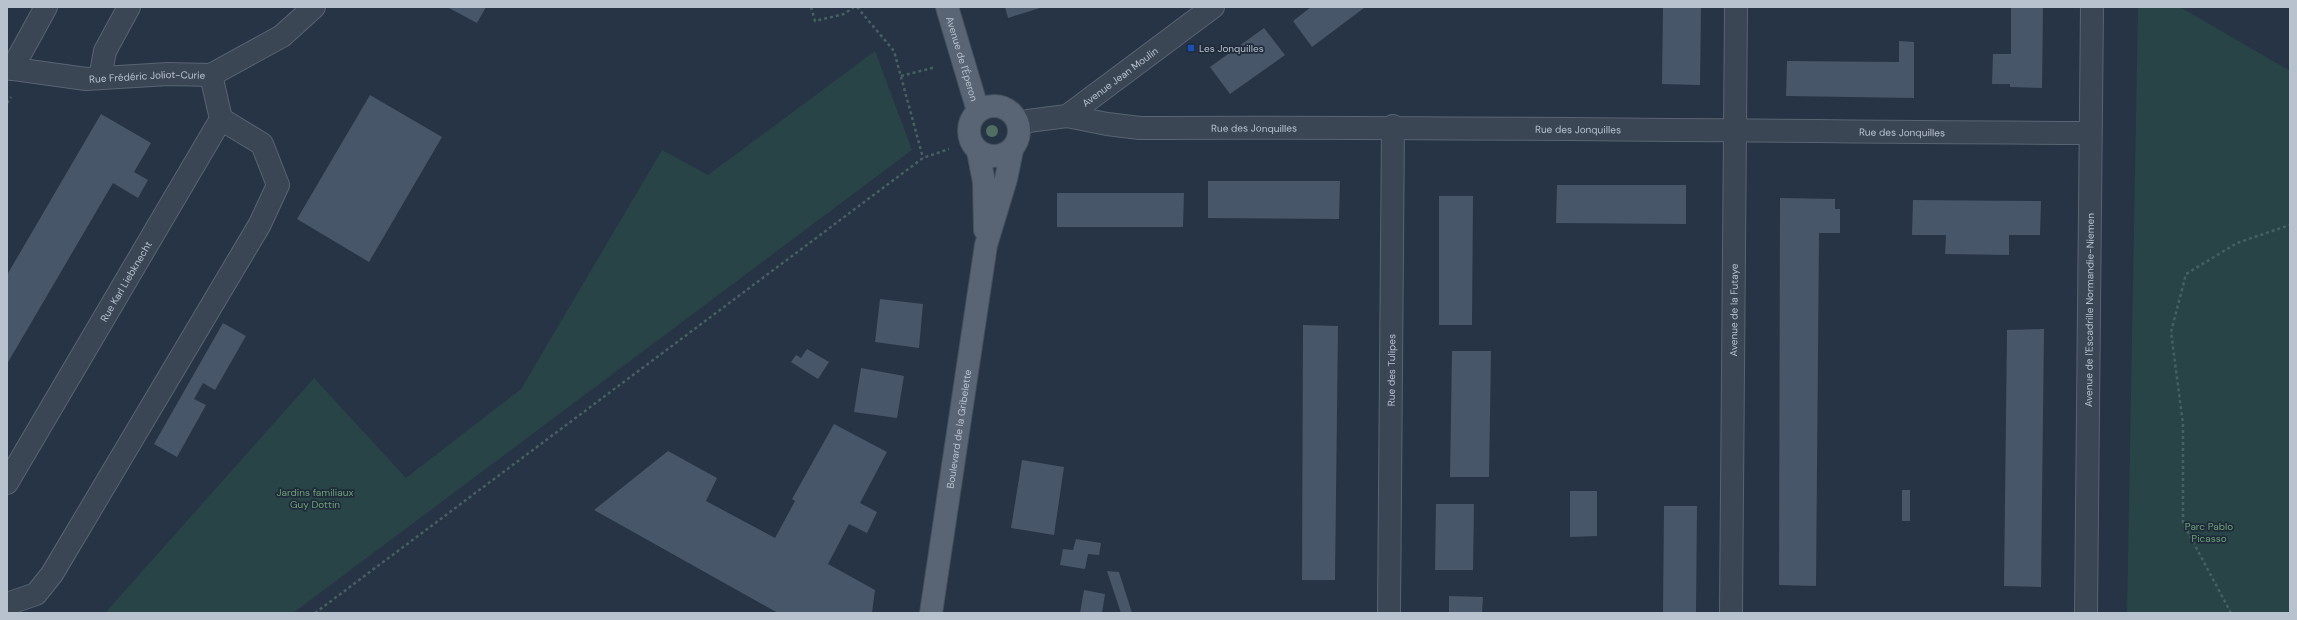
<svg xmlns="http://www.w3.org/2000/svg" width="2297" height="620" font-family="'DM Sans',sans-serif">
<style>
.green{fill:#284446}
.building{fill:#485669}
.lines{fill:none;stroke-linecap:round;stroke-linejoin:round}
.minor-casing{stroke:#596472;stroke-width:24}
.major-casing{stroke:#444f5e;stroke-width:24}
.path{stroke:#476062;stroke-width:2.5;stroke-dasharray:3 3;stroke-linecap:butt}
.minor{stroke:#3b4655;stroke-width:22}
.major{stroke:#596574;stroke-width:22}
.tree{fill:#4e6f61}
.transit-dot{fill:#1a4fb4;stroke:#1f2b3a;stroke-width:1.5}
.labels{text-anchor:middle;stroke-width:3.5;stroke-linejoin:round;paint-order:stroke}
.poi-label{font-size:10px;fill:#b8c1ce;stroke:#1f2b3a;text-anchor:start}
.street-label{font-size:10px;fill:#b8c1ce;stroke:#1f2b3a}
.park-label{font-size:10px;fill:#6ea078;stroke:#1f2b3a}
</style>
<rect width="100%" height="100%" fill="#263445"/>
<path class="green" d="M2138 7H2180L2290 71V613H2127Z
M875 51 912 150 293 613H105L314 378 406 478 521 389 662 150 708 175Z"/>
<path class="building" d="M447 7H486L477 23Z
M1005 7H1043L1008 18Z
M1311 7H1364V8L1312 47 1293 21Z
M1663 7H1701L1700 85 1662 84Z
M2011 7H2043L2042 88 2010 87V84H1992L1993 54H2011Z
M1264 28 1285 55 1230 94 1210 67Z
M1899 41 1914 42V98L1786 96 1787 61 1899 62Z
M370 95 442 137 369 262 297 219Z
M101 114 151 143 134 172 148 180 138 198 113 183 7 364V275Z
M1208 181H1340L1339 219 1208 218Z
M1557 185H1686V224L1556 223Z
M1057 193H1184L1183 227H1057Z
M1439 196H1473L1472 325H1439Z
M1780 198 1835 199V209H1840V233H1819L1816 586 1779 585Z
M1913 200 2041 201 2040 235H2009V255L1945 254 1946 235H1912Z
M880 299 923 304 919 348 875 342Z
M223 323 246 336 215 390 203 383 194 399 206 405 177 457 154 444Z
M1303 325 1338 326 1335 580H1302Z
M2044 329 2041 587 2004 586 2007 330Z
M807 349 829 362 818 379 791 362 796 355 801 358Z
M1452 351H1491L1489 477H1450Z
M861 368 904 376 897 418 854 412Z
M834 424 887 452 860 503 877 512 867 533 849 524 828 564 875 590 872 613H778L594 510 668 451 717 478 706 501 775 538 795 501 792 499Z
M1022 460 1064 467 1054 535 1011 528Z
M1902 490H1910V521H1902Z
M1570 491H1597V536L1570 537Z
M1436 504H1474L1473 570H1435Z
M1664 506H1697L1696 613H1663Z
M1076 539 1101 543 1099 555 1088 554 1085 569 1060 565 1063 549 1073 550Z
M1107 571 1119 572 1132 613H1121Z
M1084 590 1105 594 1102 613H1080Z
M1449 596 1483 597 1482 613H1449Z"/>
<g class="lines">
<defs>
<g id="minor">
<path id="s1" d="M7 68 86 79 168 74 211 75 282 36 314 7"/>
<path d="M12 69 46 7"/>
<path d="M100 78 105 51 129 7"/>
<path id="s2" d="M1067 116 1107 124 1140 128C1457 126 1774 132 2090 133"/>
<path id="s3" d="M1019 127 1028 121 1067 116 1213 7"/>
<path id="s4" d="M7 483 221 119 211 75"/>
<path d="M7 604 36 594 52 574 260 224 278 185 262 144 221 119"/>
<path id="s5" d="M1389 613 1393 126"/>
<path id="s6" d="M1731 613 1736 7"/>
<path id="s7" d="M2086 613 2092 7"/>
</g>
<g id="major">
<path id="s8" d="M947 7 978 111"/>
<circle cx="994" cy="131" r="25"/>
<path d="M978 151 984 182 985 230"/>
<path id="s9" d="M931 613 986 245 1006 179 1012 150"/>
</g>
</defs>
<use href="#minor" class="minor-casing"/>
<use href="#major" class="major-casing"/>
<path class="path" d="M811 7 815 21 844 14 854 7
M857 7 894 51 923 158
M901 76 936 67
M7 103 11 97
M315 613 923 158 949 149
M2231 613 2183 523V424L2171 332 2186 274 2237 243 2290 225"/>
<use href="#minor" class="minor"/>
<use href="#major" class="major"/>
</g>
<circle class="tree" cx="992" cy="131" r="6"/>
<rect class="transit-dot" x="1187" y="44" width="8" height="8" rx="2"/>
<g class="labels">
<g class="poi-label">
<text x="1199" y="52">Les Jonquilles</text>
</g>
<g class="street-label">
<text dy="4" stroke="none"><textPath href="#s8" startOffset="54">Avenue de l'Éperon</textPath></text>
<text dy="4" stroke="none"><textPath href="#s1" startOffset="141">Rue Frédéric Joliot-Curie</textPath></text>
<text dy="4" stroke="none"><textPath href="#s3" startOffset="116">Avenue Jean Moulin</textPath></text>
<text dy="4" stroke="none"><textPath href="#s2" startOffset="188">Rue des Jonquilles</textPath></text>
<text dy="4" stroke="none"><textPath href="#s2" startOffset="512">Rue des Jonquilles</textPath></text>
<text dy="4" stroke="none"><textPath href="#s2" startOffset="836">Rue des Jonquilles</textPath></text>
<text dy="4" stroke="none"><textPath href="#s4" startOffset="234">Rue Karl Liebknecht</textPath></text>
<text dy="4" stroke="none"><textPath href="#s6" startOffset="303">Avenue de la Futaye</textPath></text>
<text dy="4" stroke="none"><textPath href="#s7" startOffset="303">Avenue de l'Escadrille Normandie-Niemen</textPath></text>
<text dy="4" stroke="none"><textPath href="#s5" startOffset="243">Rue des Tulipes</textPath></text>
<text dy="4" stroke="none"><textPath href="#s9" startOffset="186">Boulevard de la Gribelette</textPath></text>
</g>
<g class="park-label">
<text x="315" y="496">Jardins familiaux<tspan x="315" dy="12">Guy Dottin</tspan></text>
<text x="2209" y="530">Parc Pablo<tspan x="2209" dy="12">Picasso</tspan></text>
</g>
</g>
<rect width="2297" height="620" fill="none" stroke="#b8c1ce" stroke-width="16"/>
</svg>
